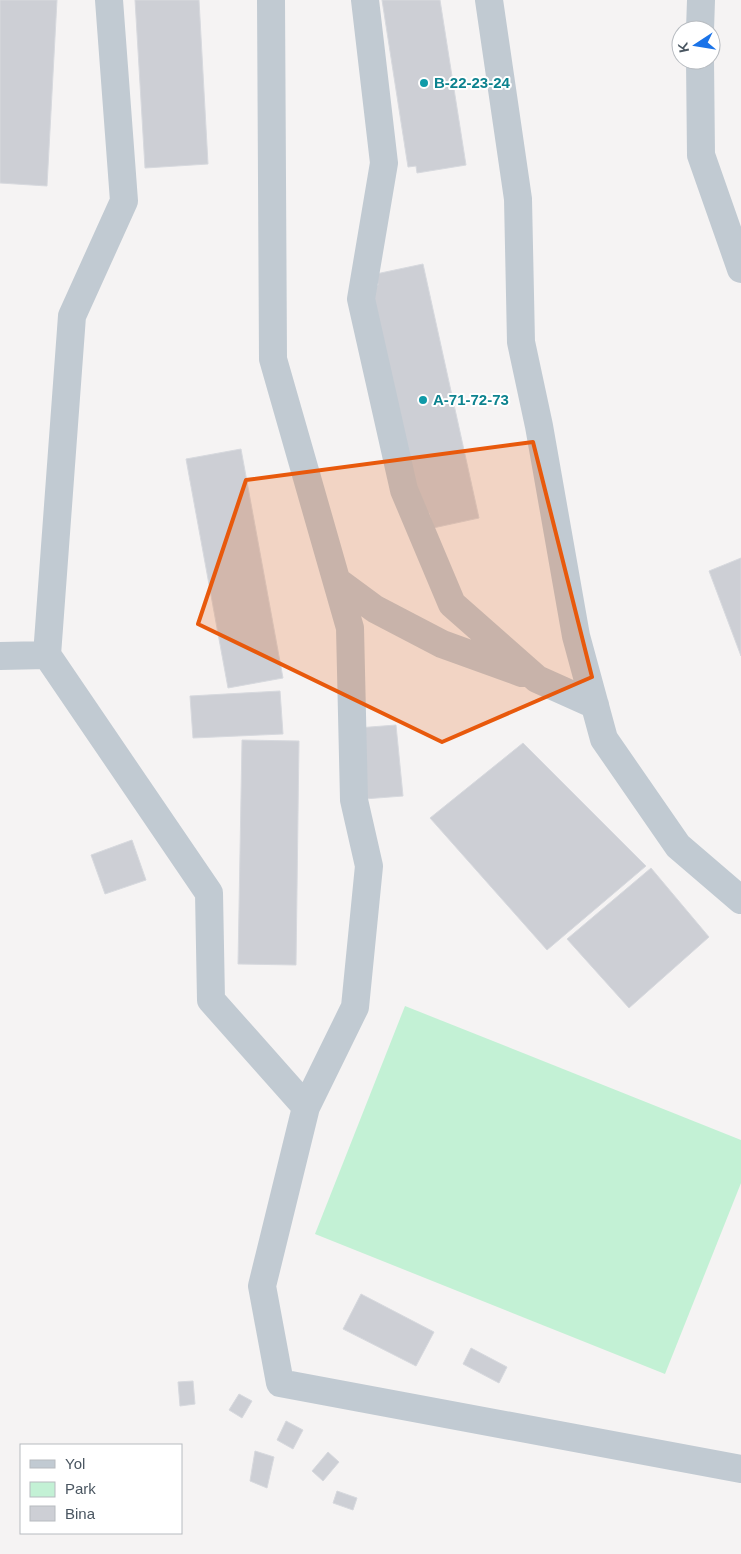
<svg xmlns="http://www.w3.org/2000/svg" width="741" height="1554" font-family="Helvetica,sans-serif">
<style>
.green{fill:#c3f1d5}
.building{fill:#cdcfd5;stroke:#d7d9de}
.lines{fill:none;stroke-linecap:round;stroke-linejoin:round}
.minor{stroke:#c1cad2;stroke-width:28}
.marked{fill:#e8590c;fill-opacity:0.2;stroke:#e8590c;stroke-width:4;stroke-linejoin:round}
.culture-dot{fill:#0f9aa8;stroke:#fff;stroke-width:2}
.labels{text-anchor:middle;stroke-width:4;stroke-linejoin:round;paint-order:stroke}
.culture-label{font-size:15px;font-weight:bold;fill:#0d838f;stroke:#fff;text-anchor:start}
</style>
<rect width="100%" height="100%" fill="#f5f3f3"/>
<path class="green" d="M405 1006 741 1140V1183L665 1374 315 1234Z"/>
<path class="building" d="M0 0H57L47 186 0 183Z
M135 0H199L208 164 145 168Z
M382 0H440L466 165 417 173 416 166 408 167Z
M423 264 479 518 433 528 429 513 419 516 369 287 378 285 376 274Z
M241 449 283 678 228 688 186 459Z
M741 558V656L709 571Z
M280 691 283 734 193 738 190 696Z
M396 725 403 796 364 799 357 728Z
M242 740 299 741 296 965 238 964Z
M523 743 646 866 547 950 430 818Z
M132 840 146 880 105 894 91 855Z
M651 868 709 937 629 1008 567 939Z
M361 1294 434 1332 416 1366 343 1329Z
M471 1348 507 1367 499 1383 463 1364Z
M193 1381 195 1404 180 1406 178 1382Z
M239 1394 252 1401 242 1418 229 1410Z
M286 1421 303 1430 293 1449 277 1440Z
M255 1451 274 1457 267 1488 250 1481Z
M328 1452 339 1462 323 1481 312 1471Z
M337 1491 357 1498 353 1510 333 1503Z"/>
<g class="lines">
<path class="minor" d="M109 0 124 201 72 316 47 655 209 893 211 1000 306 1107
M271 0 273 359 350 628 354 800 369 866 355 1007 306 1107 262 1286 280 1383 741 1469
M365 0 384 163 361 299 404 490 452 604 537 679 595 705
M489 0 518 199 521 342 539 426 576 636 604 739 678 846 741 900
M700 30 701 0
M700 60 701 155 741 269
M337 581 375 609 442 644 522 673
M0 656 47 655"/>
</g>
<path class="marked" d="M533 442 592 677 442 742 198 624 246 480Z"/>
<g class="culture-dot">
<circle cx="424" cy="83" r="5"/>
<circle cx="423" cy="400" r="5"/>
</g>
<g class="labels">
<g class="culture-label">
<text x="434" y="88">B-22-23-24</text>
<text x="433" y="405">A-71-72-73</text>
</g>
</g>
<rect x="20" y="1444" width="162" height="90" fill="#ffffff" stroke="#b7bbc0"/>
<rect x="30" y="1460" width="25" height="8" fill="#c1cad2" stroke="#b7bbc0"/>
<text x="65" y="1469" font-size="15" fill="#4a5661">Yol</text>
<rect x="30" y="1482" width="25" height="15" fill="#c3f1d5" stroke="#b7bbc0"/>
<text x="65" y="1494" font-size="15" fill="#4a5661">Park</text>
<rect x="30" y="1506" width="25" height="15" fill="#cdcfd5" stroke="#b7bbc0"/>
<text x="65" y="1519" font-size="15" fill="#4a5661">Bina</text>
<g transform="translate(696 45) rotate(258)"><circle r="24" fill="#ffffff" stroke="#b7bbc0"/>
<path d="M0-4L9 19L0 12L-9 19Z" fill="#1a73e8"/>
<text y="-8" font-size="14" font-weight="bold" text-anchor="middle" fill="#4a5661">K</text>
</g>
</svg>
